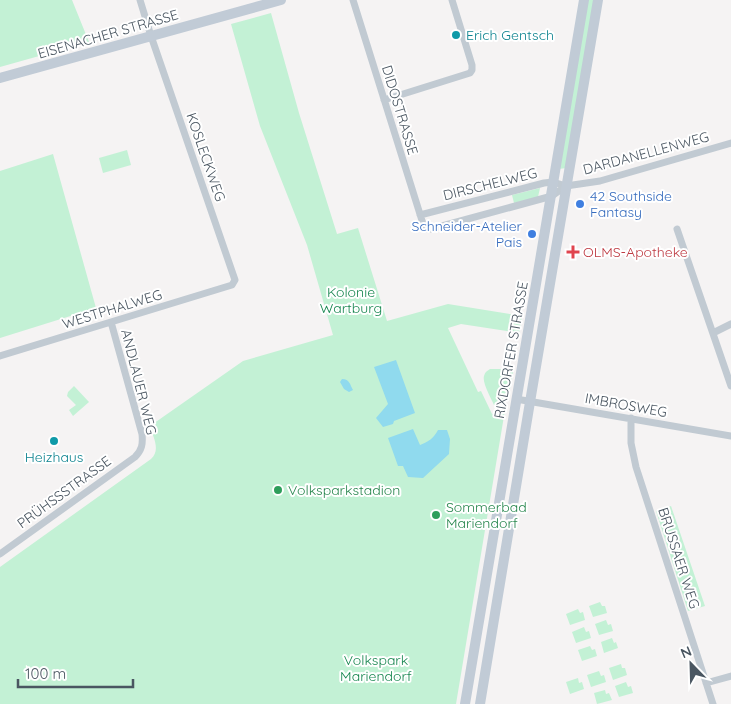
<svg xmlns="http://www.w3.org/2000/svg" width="731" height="704" font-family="Quicksand,sans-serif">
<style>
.green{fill:#c3f1d5}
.water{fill:#90daee}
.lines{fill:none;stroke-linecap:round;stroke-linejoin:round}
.street{stroke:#c1cad2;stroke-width:7}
.secondary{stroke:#c1cbd6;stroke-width:10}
.culture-dot{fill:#0f9aa8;stroke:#fff;stroke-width:2}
.shop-dot{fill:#3f7fe0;stroke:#fff;stroke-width:2}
.health-dot{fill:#e0444e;stroke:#fff;stroke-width:2}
.leisure-dot{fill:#2e9e5b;stroke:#fff;stroke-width:2}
.labels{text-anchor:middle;stroke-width:4;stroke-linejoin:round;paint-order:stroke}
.street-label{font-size:14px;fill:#4a5661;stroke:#fff}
.culture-label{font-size:14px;fill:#0d838f;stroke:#fff;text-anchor:start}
.shop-label{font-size:14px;fill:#366cbe;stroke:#fff;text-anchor:start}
.health-label{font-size:14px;fill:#be3a42;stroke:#fff;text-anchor:start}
.park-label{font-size:14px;fill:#17864f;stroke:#fff}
.leisure-label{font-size:14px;fill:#27864d;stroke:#fff;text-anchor:start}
</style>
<rect width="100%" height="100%" fill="#f5f3f3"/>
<path class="green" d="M0 0H72L89 42 0 67Z
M587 0H594L567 168 558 169Z
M271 13 299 113 337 234 358 228 387 321 448 304 522 316 519 333 461 324 448 328 478 392 481 391 492 414 505 410 456 704H0V567L151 459C161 450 153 437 150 426L243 361 333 335 307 245 260 126 231 24Z
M127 150 131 165 103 173 99 158Z
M53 154 96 308 0 338V171Z
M540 188 538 197 514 203 512 195Z
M490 369H501L513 372 508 399 494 405C491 398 482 383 484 376 485 372 487 371 490 369Z
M74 386 89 402 73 416 69 410 76 405 67 396 68 392Z
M671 506 705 606 688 611 656 511Z
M600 602 602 606H605L607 613 593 617 589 606Z
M578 609 580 613 583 612 585 620 570 625 566 614Z
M606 620 608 625 611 624 613 631 599 635 595 624Z
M584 627 586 632 589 631 591 638 576 643 572 632Z
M612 638 614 643 616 642 618 648 604 653 601 642Z
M590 646 592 650 595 649 597 656 582 661 578 650Z
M621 664 622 668H625L627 675 613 680 609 668Z
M599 671 601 676 604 675 606 682 591 687 587 675Z
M578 678 579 683 582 682 584 689 570 694 566 682Z
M626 682 628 687 631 686 633 693 619 697 615 686Z
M605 690 606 694 609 693 612 700 597 704 594 693Z"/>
<path class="water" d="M396 360 415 413 394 421 393 424 383 427 376 418 388 404 374 367Z
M342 379C350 379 350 385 353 390L349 392 344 389 340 382Z
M413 429 420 445C428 442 434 438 438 430H447L450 439 449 454 423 478 408 477 403 466H398L388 438Z"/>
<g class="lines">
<path class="street" d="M353 0 424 227 427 229H431L552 196 566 186
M384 100 470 73 472 70V65L452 0
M420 215 544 183 553 182 566 186 600 181 731 143
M677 229 731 386
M713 333 731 324
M0 356 232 285 235 280 151 36 140 0
M516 399 731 436
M631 418V443L636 467 713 704
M0 554 135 457C142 450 143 444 142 434L111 322
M706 683 731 676"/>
<path class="secondary" d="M0 78 281 0
M465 704 584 0
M480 704 530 402 598 0"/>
</g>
<g class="culture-dot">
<circle cx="456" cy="35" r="5"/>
<circle cx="54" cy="441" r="5"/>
</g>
<g class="shop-dot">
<circle cx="580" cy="204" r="5"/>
<circle cx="532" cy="234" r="5"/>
</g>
<path class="health-dot" d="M570.5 244.5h5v5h5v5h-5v5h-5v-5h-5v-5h5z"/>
<g class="leisure-dot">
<circle cx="278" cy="490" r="5"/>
<circle cx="436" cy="515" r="5"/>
</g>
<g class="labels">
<g class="street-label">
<text transform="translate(108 34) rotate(-16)" y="5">EISENACHER STRASSE</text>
<text transform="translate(400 110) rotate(73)" y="5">DIDOSTRASSE</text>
<text transform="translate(646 153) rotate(-15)" y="5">DARDANELLENWEG</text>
<text transform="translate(206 157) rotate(71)" y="5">KOSLECKWEG</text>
<text transform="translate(490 184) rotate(-14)" y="5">DIRSCHELWEG</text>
<text transform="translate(112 309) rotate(-17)" y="5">WESTPHALWEG</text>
<text transform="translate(511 350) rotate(-80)" y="5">RIXDORFER STRASSE</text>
<text transform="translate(139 382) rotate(76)" y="5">ANDLAUER WEG</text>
<text transform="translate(626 405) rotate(10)" y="5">IMBROSWEG</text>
<text transform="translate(64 492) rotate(-36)" y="5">PRÜHSSSTRASSE</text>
<text transform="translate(679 558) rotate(72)" y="5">BRUSSAER WEG</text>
</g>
<g class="culture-label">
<text x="466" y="40">Erich Gentsch</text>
<text x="54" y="462" text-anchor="middle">Heizhaus</text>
</g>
<g class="shop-label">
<text x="590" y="201">42 Southside<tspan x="590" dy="16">Fantasy</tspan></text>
<text x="522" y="231" text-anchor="end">Schneider-Atelier<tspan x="522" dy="16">Pais</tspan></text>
</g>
<g class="health-label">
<text x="583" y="257">OLMS-Apotheke</text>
</g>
<g class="park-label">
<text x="351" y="297">Kolonie<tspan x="351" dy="16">Wartburg</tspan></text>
<text x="376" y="665">Volkspark<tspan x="376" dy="16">Mariendorf</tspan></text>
</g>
<g class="leisure-label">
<text x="288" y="495">Volksparkstadion</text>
<text x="446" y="512">Sommerbad<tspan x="446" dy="16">Mariendorf</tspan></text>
</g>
</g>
<g transform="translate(691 664) rotate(337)" stroke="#ffffff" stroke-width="4" paint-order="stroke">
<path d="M0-4L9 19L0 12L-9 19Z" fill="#4a5661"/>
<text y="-8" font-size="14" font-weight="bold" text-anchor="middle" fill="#4a5661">N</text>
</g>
<path d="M18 679v8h115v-8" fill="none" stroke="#4a5661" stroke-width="2.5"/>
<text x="25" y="679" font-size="15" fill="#4a5661" stroke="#ffffff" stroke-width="4" paint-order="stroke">100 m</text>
</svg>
